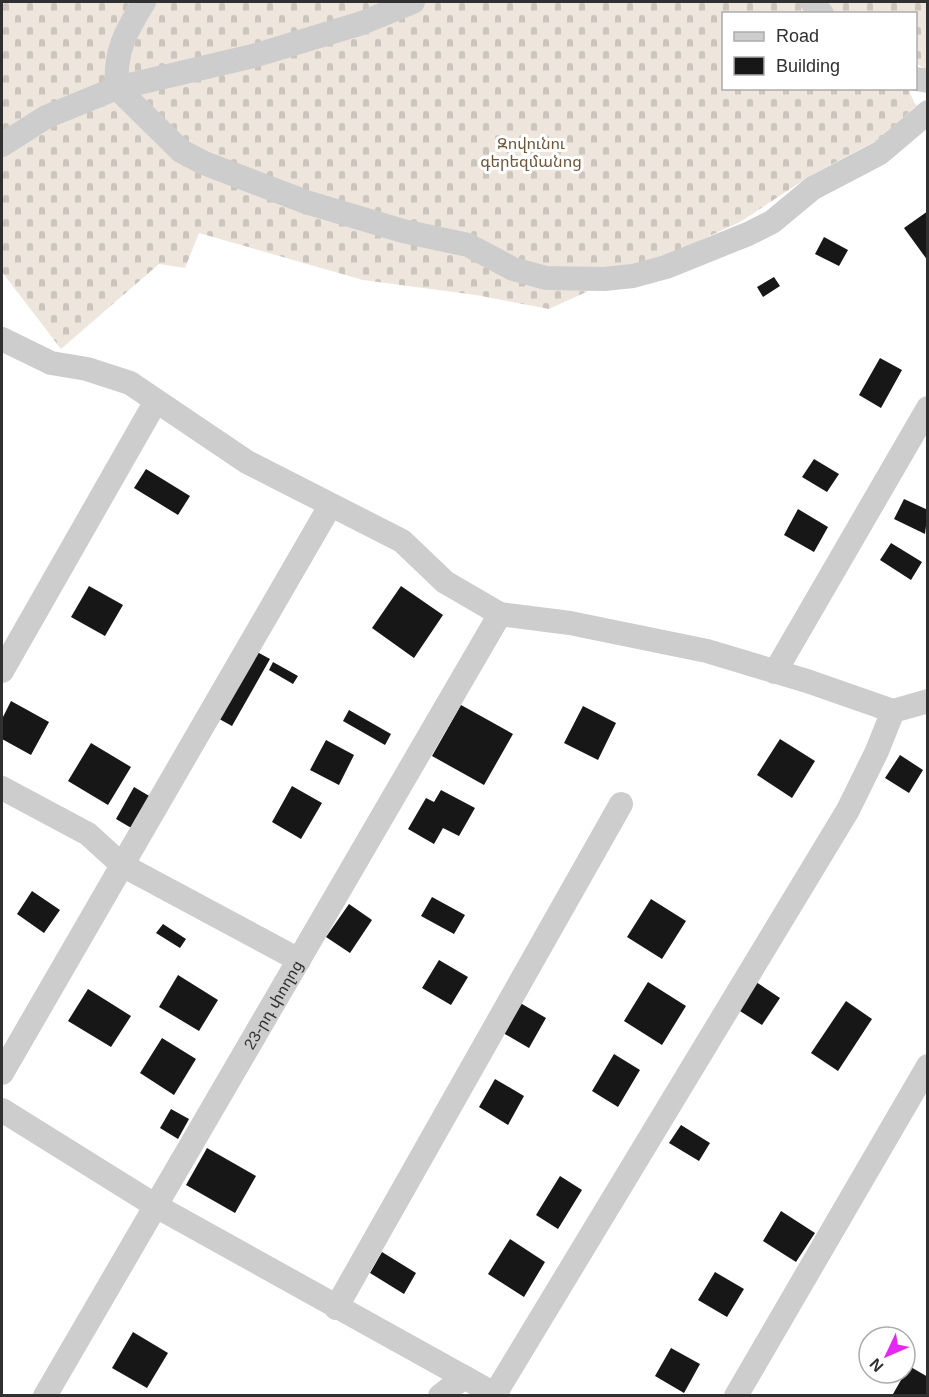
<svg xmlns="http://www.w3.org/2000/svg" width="929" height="1397" font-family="Helvetica,'Noto Sans Armenian',sans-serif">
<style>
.cemetery{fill:url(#cemetery-stones)}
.building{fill:#171717}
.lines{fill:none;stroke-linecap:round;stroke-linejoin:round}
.minor{stroke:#cdcdcd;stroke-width:24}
.labels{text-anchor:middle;stroke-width:6;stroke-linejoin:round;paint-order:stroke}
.park-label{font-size:16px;fill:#705739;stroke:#fff}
.street-label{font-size:16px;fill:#303030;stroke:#fff}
</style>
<defs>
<pattern id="cemetery-stones" width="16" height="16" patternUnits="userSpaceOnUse" patternTransform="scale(1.5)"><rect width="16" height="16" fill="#eee5dd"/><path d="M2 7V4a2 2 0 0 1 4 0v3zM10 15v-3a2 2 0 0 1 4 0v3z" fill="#ccc5be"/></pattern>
</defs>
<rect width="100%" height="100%" fill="#fff"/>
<path class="cemetery" d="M2 2H927V71L916 63V14H724V88L908 89 916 106 878 140 813 174 740 222 549 309 476 295 363 280 199 233 185 268 159 264 61 349 2 272Z"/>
<path class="building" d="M928 211V261L904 228Z
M824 237 848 250 839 266 815 254Z
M774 277 780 286 763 297 757 287Z
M880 358 902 370 881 408 859 395Z
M814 459 839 474 827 492 802 477Z
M146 469 190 496 178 515 134 488Z
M904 499 928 510 925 534 894 519Z
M798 509 828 527 814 552 784 535Z
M891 543 922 562 911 580 880 560Z
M89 586 123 605 105 636 71 617Z
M401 586 443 615 414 658 372 628Z
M250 648 270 659 232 726 212 715Z
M273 662 298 676 293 684 269 670Z
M11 701 49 722 31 755 2 739V719Z
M461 705 513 734 484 785 432 756Z
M583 706 616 723 598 760 564 743Z
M349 710 391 734 385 745 343 721Z
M780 739 815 761 792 798 757 775Z
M326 740 354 755 339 785 310 770Z
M91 743 131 767 108 805 68 781Z
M900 755 923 770 909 793 885 778Z
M292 786 322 803 301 839 272 822Z
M134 787 151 797 133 829 116 819Z
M441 790 475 808 459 836 443 828 434 844 408 829 426 798 434 802Z
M32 891 60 910 44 933 17 914Z
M432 897 465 915 454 934 421 916Z
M651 899 686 921 662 959 627 937Z
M349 904 372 920 350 953 326 937Z
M163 924 186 939 180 948 156 933Z
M439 960 468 977 451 1005 422 988Z
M178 975 218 1000 199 1031 159 1007Z
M750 978 780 998 762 1025 732 1006Z
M648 982 686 1006 662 1045 624 1021Z
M88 989 131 1016 111 1047 68 1021Z
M510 997 546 1018 529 1048 493 1027Z
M846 1001 872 1019 838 1071 811 1053Z
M162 1038 196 1059 174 1095 140 1073Z
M614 1054 640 1070 618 1107 592 1091Z
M495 1079 524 1096 508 1125 479 1107Z
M171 1109 189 1119 178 1139 160 1128Z
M681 1125 710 1143 699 1161 669 1143Z
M207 1148 256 1176 235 1213 186 1185Z
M560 1176 582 1190 558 1229 536 1215Z
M781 1211 815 1233 796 1262 763 1241Z
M510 1239 545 1262 524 1297 488 1274Z
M382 1252 416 1273 404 1294 370 1273Z
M715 1272 744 1289 727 1317 698 1300Z
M133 1332 168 1353 147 1388 112 1368Z
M671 1348 700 1364 684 1393 655 1376Z
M909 1366 928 1377V1396L893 1394Z"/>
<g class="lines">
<g class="minor">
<path d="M144 2C126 31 114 52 117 88L181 151 204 163 306 202 403 231 468 245 513 269 546 278 604 279 633 276 666 267 748 234 772 222 813 188 880 153 928 112"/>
<path d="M812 2 822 14"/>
<path d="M916 79 928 81"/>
<path d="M2 145 46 117 117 88 253 56 362 23 413 2"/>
<path d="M2 339 51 363 87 369 130 383 247 462 402 541 445 582 500 614 570 623 707 651 807 681 893 711"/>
<path d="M2 671 156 401"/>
<path d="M775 672 928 408"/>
<path d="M2 788 88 834 122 865 299 960"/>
<path d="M2 1073 330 506"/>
<path d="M2 1110 156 1206 498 1396"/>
<path d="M336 1308 621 804"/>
<path d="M495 1394 848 810 877 751 893 711 928 701"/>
<path id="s1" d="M45 1396 500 614"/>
<path d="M440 1396 464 1377"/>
<path d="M736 1396 928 1066"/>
</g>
</g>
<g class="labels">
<g class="park-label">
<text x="531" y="149">Զովունու<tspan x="531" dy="18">գերեզմանոց</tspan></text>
</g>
<g class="street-label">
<text dy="6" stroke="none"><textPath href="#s1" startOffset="453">23-րդ փողոց</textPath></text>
</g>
</g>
<rect width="929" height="1397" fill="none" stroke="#303030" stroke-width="6"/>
<rect x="722" y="12" width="195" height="78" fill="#ffffff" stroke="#acacac" stroke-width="1.5"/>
<rect x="734" y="32" width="30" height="9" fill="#cdcdcd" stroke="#acacac" stroke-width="1.5"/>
<text x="776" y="42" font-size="18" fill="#303030">Road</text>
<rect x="734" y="57" width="30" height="18" fill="#171717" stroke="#acacac" stroke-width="1.5"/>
<text x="776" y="72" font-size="18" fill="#303030">Building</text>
<g transform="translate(887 1355) rotate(226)"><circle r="28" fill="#ffffff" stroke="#acacac" stroke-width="1.5"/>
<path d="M0-4.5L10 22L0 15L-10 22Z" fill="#e627f3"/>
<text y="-9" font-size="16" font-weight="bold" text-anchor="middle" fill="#303030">N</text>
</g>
</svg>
